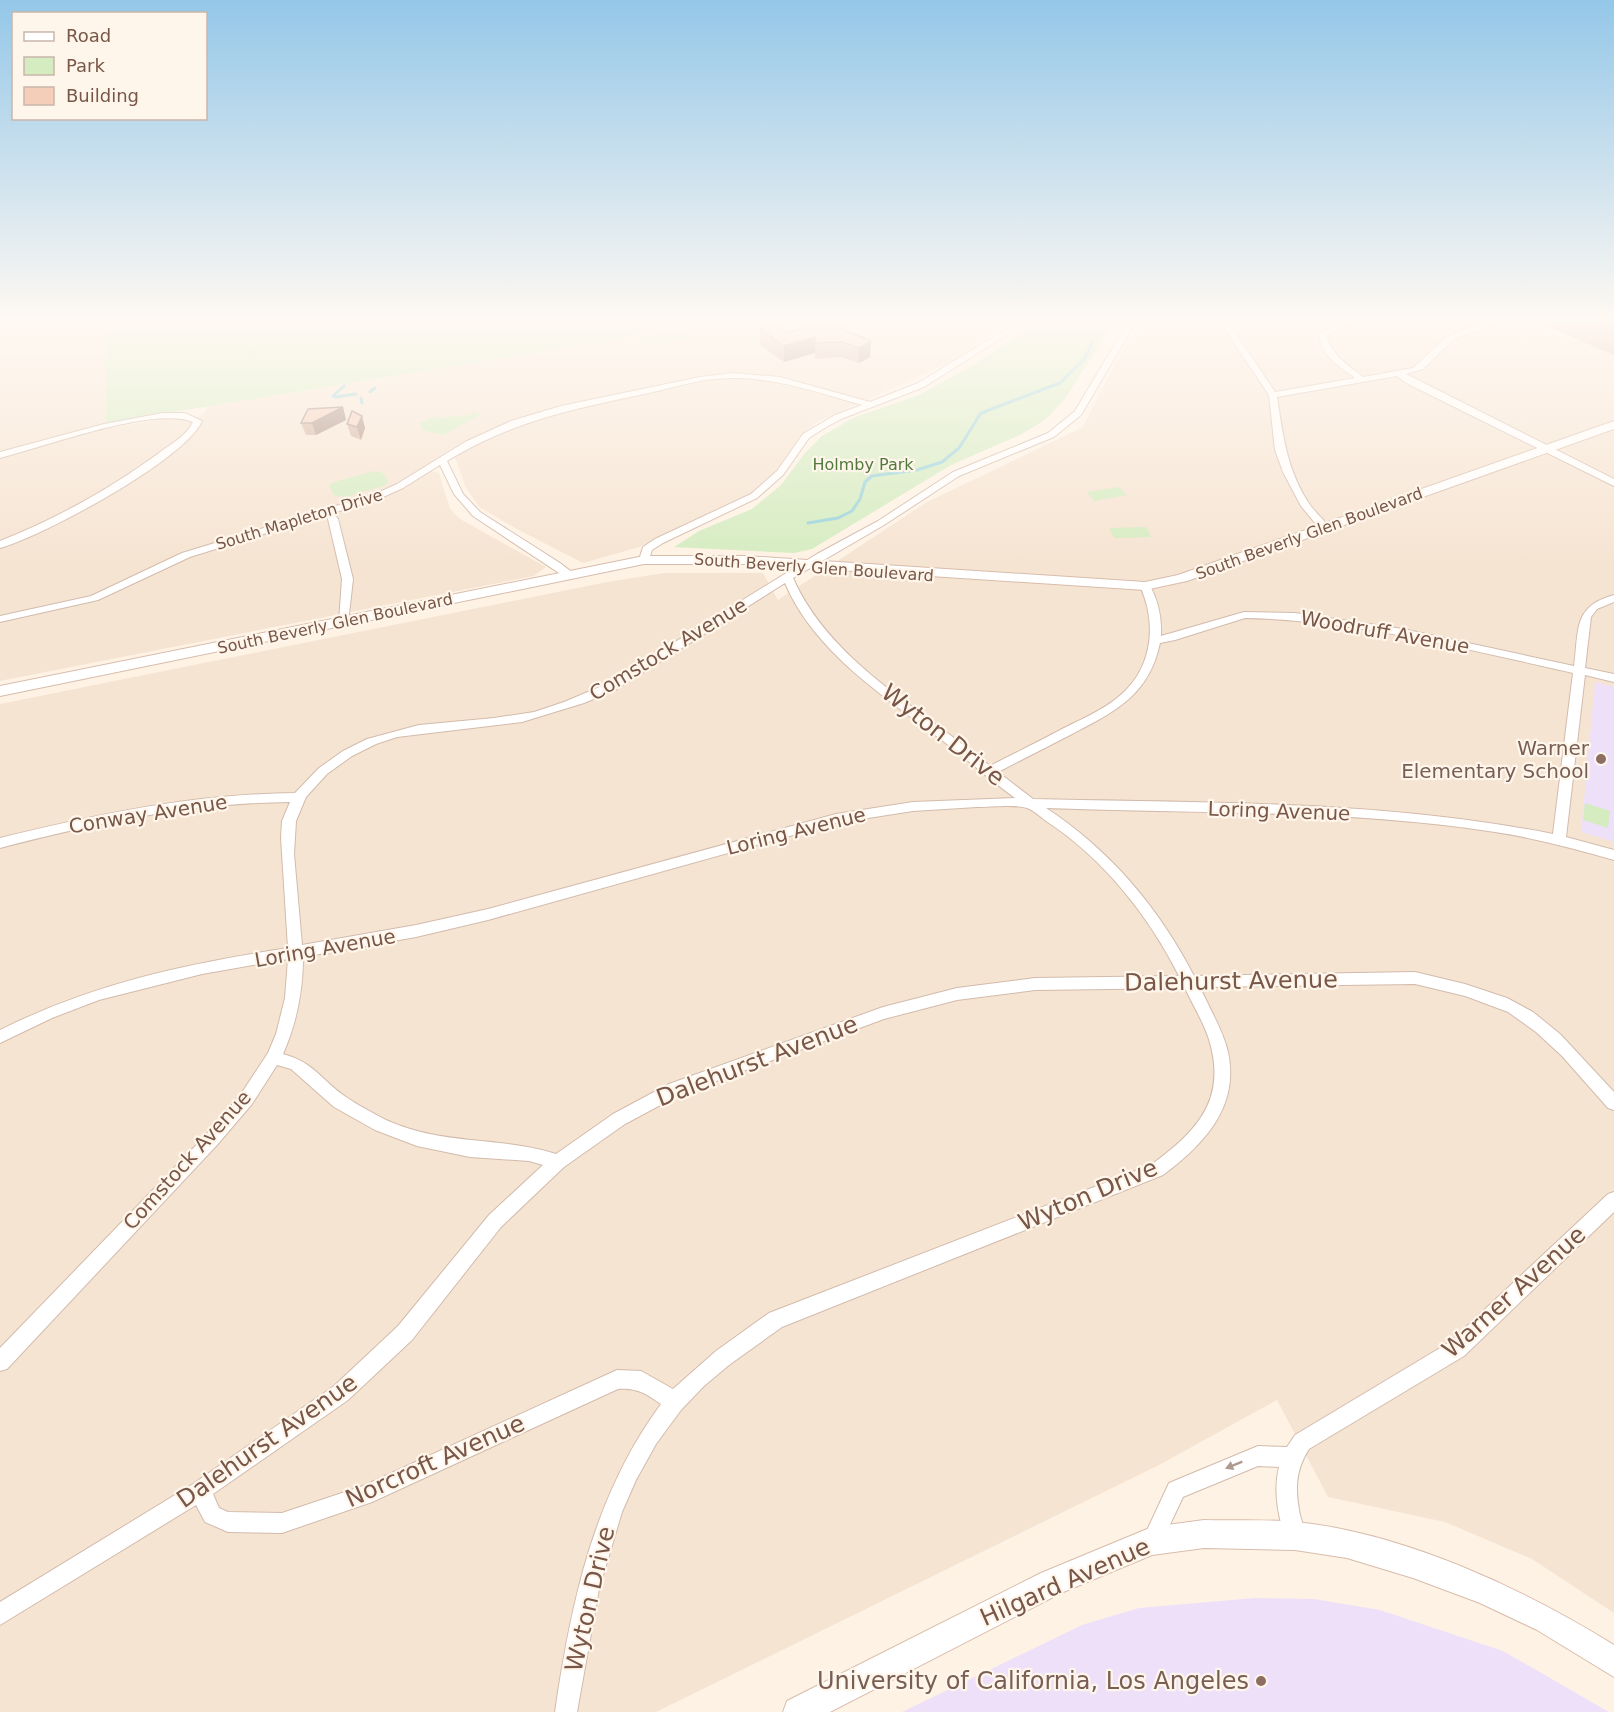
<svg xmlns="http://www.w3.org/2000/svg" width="1614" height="1712" font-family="'DejaVu Sans',sans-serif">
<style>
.residential{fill:#f6e4d2}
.education{fill:#efe0fa}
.green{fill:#d5ecc1}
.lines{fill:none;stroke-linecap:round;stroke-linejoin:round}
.stream{stroke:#9cd4db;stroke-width:3}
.street-casing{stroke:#d2bbac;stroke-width:2}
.secondary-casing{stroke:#d8bcab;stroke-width:2}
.street{fill:#fff;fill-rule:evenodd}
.secondary{fill:#fff;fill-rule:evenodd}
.wall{fill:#d3b1a0}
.shaded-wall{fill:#ac9082}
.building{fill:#f5ceba;stroke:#ac9082;stroke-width:1.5}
.oneway{fill:#ae9a91}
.education-dot{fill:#8d6e63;stroke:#fff6eb;stroke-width:2}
.labels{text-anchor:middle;stroke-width:4.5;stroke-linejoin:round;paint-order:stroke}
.far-park-label{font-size:16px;fill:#51793c;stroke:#fff6eb}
.far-street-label{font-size:16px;fill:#785648;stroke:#fff6eb}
.street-label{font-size:20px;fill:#785648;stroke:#fff6eb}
.education-label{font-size:20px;fill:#785e54;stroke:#fff6eb;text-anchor:end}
.near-street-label{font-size:24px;fill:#785648;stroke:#fff6eb}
.near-education-label{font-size:24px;fill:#785e54;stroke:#fff6eb;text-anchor:end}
</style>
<rect width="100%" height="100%" fill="#fef2e4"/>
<path class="residential" d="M0 322H106V423L110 428 169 418 189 419 203 415 208 406 722 322H1011L950 362 817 422 800 436 774 473 750 495 639 547 583 563 517 529 479 507 465 486 452 448 421 469 439 473 450 509 460 519 546 567 534 576 0 681Z
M1145 322H1529L1574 341 1614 327V1613L1532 1559 1445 1522 1328 1497 1277 1400 1159 1465 656 1712H0V704L607 582 664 573H763L778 600 927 502 1083 427 1121 352Z"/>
<path class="education" d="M1595 682 1614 687V842L1581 832Z
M1255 1598 1314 1599 1380 1610 1503 1651 1609 1712H902L1082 1625 1139 1608Z"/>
<path class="green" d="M106 322H722L106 423Z
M742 322H770L774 326 731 334 724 325Z
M1035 322H1075L1111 327 1064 400 1045 420 1020 435 951 465 812 549 794 553 674 547 699 531 752 509 781 485 805 453 822 436 853 418 919 395 977 363Z
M683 330 689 339 646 346 639 337Z
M472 412 480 415 443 435 423 430 419 423 438 415 439 418 471 415Z
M374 471 383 473 388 481 384 486 344 497 334 495 329 486 334 482Z
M1119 487 1127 495 1094 501 1087 492Z
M1146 527 1151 537 1114 538 1109 528Z
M1585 803 1610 811 1608 828 1583 820Z"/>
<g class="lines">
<path class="stream" d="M370 392 375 388
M333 396 344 386
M335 397 356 394
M361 398 362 403
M808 523 838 518 852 511 860 499 865 482 872 476 917 470 942 462 959 448 981 413 1060 383 1085 358 1093 341"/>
<defs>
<path id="street" d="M1018 322H1027L924 387 841 419 823 429 809 438 783 475 757 498 663 543 652 550 648 562 644 563 639 560 643 547 655 539 751 494 777 471 803 434 835 415 862 405C820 393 778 378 734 378 705 377 676 387 649 393 574 409 514 420 447 461L463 494 480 512 560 563 573 573V577H565L473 516 454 494 440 465 403 488 381 498 333 513 338 519 353 579 348 623H340L339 621 342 579 328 519 325 515 190 557 98 600 0 622V616L91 596 182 553 375 494 397 484 465 442 511 421 561 406 700 377 732 373 780 377 870 402 918 383Z
M1128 322H1136L1081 415 1054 437 959 476 884 525 793 578C830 662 922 709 990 766 1015 753 1040 741 1064 728 1082 719 1101 711 1117 698 1152 671 1158 625 1140 586L1141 584H1149C1158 600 1162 617 1161 636L1244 612 1295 613 1403 629 1574 666C1579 629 1573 606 1614 595V602L1597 609 1591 617 1585 668 1614 674V682L1585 675 1566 837 1614 850V860C1575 849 1535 838 1495 832 1347 809 1196 814 1046 808 1110 850 1159 908 1194 976L1415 972 1465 984 1507 998 1533 1012 1560 1034 1614 1092V1110L1608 1108 1562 1056 1536 1032 1508 1012 1465 996 1415 984 1200 987C1209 1008 1223 1030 1228 1052 1240 1107 1203 1145 1163 1175L782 1327 729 1365 704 1386 681 1410 656 1444 636 1480 622 1512 599 1589 577 1712H555C571 1602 594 1495 661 1404 647 1394 636 1387 618 1389L372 1502 282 1533 228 1532 205 1522 196 1505 0 1625V1602L193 1484 334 1386 398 1326 489 1215 543 1165 529 1161 470 1157 417 1146 375 1130 334 1107 291 1069 277 1065 252 1104 217 1145 7 1369 0 1371V1348L206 1135 241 1094 268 1053 276 1034 285 998 288 959 202 974 99 1000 52 1018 0 1043V1030C94 983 185 964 288 948L281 838 282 821 290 802C191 803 96 823 0 848V838C98 814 194 794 295 793L319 768 343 751 367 739 419 725 494 718 534 712 564 702 609 683 817 554 878 521 953 472 1048 433 1075 411ZM785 583C814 652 885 697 943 741 967 759 990 780 1015 798L913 802 836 814 488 909 416 925 302 945 294 854 296 821 306 797 327 774 352 756 376 744 397 737 522 722 584 703 617 689ZM1245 618C1356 620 1465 649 1573 673L1553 834C1382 800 1207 803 1033 799L998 772C1023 759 1047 747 1072 734 1116 711 1149 695 1160 643L1175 640ZM977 807C990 807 1016 804 1027 808 1033 810 1041 817 1046 821 1103 858 1149 916 1179 976L1035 978 957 988 883 1007 669 1084 613 1114 556 1154C499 1136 443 1146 386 1120 373 1113 359 1106 346 1097 322 1081 314 1062 283 1054 297 1022 303 991 303 957L416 937 488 920 836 823 913 811ZM1185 988C1194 1008 1208 1029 1212 1051 1224 1106 1191 1135 1151 1165L769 1313 716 1351 673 1389 641 1371 617 1370 363 1486 282 1513 228 1512 219 1508 213 1494 348 1400 412 1340 501 1227 564 1167 625 1124 681 1094 884 1019 957 1000 1035 990Z
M1220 322H1228L1275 392 1355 378C1340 367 1317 353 1320 332L1344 322H1354L1327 335C1331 355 1348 365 1363 377L1413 368 1448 336 1487 322H1498L1454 339 1423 369 1406 374 1614 479V486L1408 384 1397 376 1277 397C1283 436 1287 471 1310 505 1316 513 1323 519 1329 527L1328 529H1320L1301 506 1283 472 1275 450 1269 395Z
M0 333 5 335 0 338Z
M163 413H185L202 421C185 460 43 536 0 548V541C58 518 112 488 163 450 173 443 188 434 193 422 153 406 45 447 0 458V452L104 424Z
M1614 1192V1212L1464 1356 1309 1449C1295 1471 1295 1490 1300 1515 1303 1525 1306 1534 1302 1543L1295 1546 1288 1543C1278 1520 1273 1491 1279 1467L1258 1466 1183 1497 1159 1548 1152 1551 1145 1548 1142 1541 1169 1483 1258 1446 1287 1447 1295 1435 1450 1342 1608 1194Z"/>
<path id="secondary" d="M1614 421V429L1187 581 1145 590 746 564H644L0 696V686L644 556H746L1145 582 1178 575Z
M1204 1520C1234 1521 1266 1519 1296 1522 1404 1533 1522 1588 1614 1645V1677L1537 1630 1480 1603 1413 1578 1347 1558 1295 1550 1204 1548 1152 1555 1061 1593 830 1712H783L787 1701 1041 1573 1152 1527Z"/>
</defs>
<use href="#street" class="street-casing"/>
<use href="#secondary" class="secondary-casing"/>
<use href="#street" class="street"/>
<use href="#secondary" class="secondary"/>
</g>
<path class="wall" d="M1536 322H1614V355Z
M760 329 787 333 845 330 870 357 859 363 841 357 815 359V353L784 362 760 345Z
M343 407 346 420 316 435H306L301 423Z
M362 416 365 428 361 440 351 436 347 424Z"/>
<path class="shaded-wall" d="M815 337V353L784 362V346Z
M871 341 870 357 859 363V348Z
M343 407 346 420 316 435 312 423Z
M362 416 365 428 361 440 357 427Z"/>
<path class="building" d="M776 325 787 333 803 328V326H845L844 330 871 341 859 348 842 342 815 343V337L784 346 760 329Z
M343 407 312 423H301L308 409Z
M352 411 362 416 357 427 347 424Z"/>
<defs><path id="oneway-solid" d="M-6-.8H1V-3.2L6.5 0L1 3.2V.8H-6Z" transform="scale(1.5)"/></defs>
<use class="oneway" href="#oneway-solid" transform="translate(1234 1465) rotate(158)"/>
<linearGradient id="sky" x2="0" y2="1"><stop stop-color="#94c7e8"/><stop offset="0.57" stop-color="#fff9f3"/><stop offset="1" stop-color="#fff9f3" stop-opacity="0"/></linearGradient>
<rect width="1614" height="562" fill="url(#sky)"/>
<g class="education-dot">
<circle cx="1601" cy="759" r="6"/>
<circle cx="1261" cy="1681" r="6"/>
</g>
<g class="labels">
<g class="far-park-label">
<text x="863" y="470">Holmby Park</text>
</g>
<g class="far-street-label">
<text transform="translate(299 519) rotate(-17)" y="6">South Mapleton Drive</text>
<text transform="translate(1309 533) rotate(-20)" y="6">South Beverly Glen Boulevard</text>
<text transform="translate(814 567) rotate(4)" y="6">South Beverly Glen Boulevard</text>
<text transform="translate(335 623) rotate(-12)" y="6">South Beverly Glen Boulevard</text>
</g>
<g class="street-label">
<text transform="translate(1385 632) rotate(10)" y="7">Woodruff Avenue</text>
<text transform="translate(668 649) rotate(-31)" y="7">Comstock Avenue</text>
<text transform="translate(1279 811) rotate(2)" y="7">Loring Avenue</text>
<text transform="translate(148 814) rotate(-9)" y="7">Conway Avenue</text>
<text transform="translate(796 831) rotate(-14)" y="7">Loring Avenue</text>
<text transform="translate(325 948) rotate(-10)" y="7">Loring Avenue</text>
<text transform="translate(187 1160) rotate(-48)" y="7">Comstock Avenue</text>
</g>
<g class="education-label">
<text x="1589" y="755">Warner<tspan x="1589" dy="23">Elementary School</tspan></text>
</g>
<g class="near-street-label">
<text transform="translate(943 735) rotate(38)" y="8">Wyton Drive</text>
<text transform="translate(1231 981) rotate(-1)" y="8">Dalehurst Avenue</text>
<text transform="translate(757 1061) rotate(-21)" y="8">Dalehurst Avenue</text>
<text transform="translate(1088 1195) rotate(-23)" y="8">Wyton Drive</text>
<text transform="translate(1514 1292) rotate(-42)" y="8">Warner Avenue</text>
<text transform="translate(267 1441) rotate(-35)" y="8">Dalehurst Avenue</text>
<text transform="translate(435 1461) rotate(-24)" y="8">Norcroft Avenue</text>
<text transform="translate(1065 1582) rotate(-24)" y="8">Hilgard Avenue</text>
<text transform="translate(590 1599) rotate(-77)" y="8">Wyton Drive</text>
</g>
<g class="near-education-label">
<text x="1249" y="1689">University of California, Los Angeles</text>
</g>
</g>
<rect x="12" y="12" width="195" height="108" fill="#fff6eb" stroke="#c9b6aa" stroke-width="1.5"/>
<rect x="24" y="32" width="30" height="9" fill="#ffffff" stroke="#c9b6aa" stroke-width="1.5"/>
<text x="66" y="42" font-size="18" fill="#785648">Road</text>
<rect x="24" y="57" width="30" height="18" fill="#d5ecc1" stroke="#c9b6aa" stroke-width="1.5"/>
<text x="66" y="72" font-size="18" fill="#785648">Park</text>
<rect x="24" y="87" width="30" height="18" fill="#f5ceba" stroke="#c9b6aa" stroke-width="1.5"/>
<text x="66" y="102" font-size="18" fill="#785648">Building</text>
</svg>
